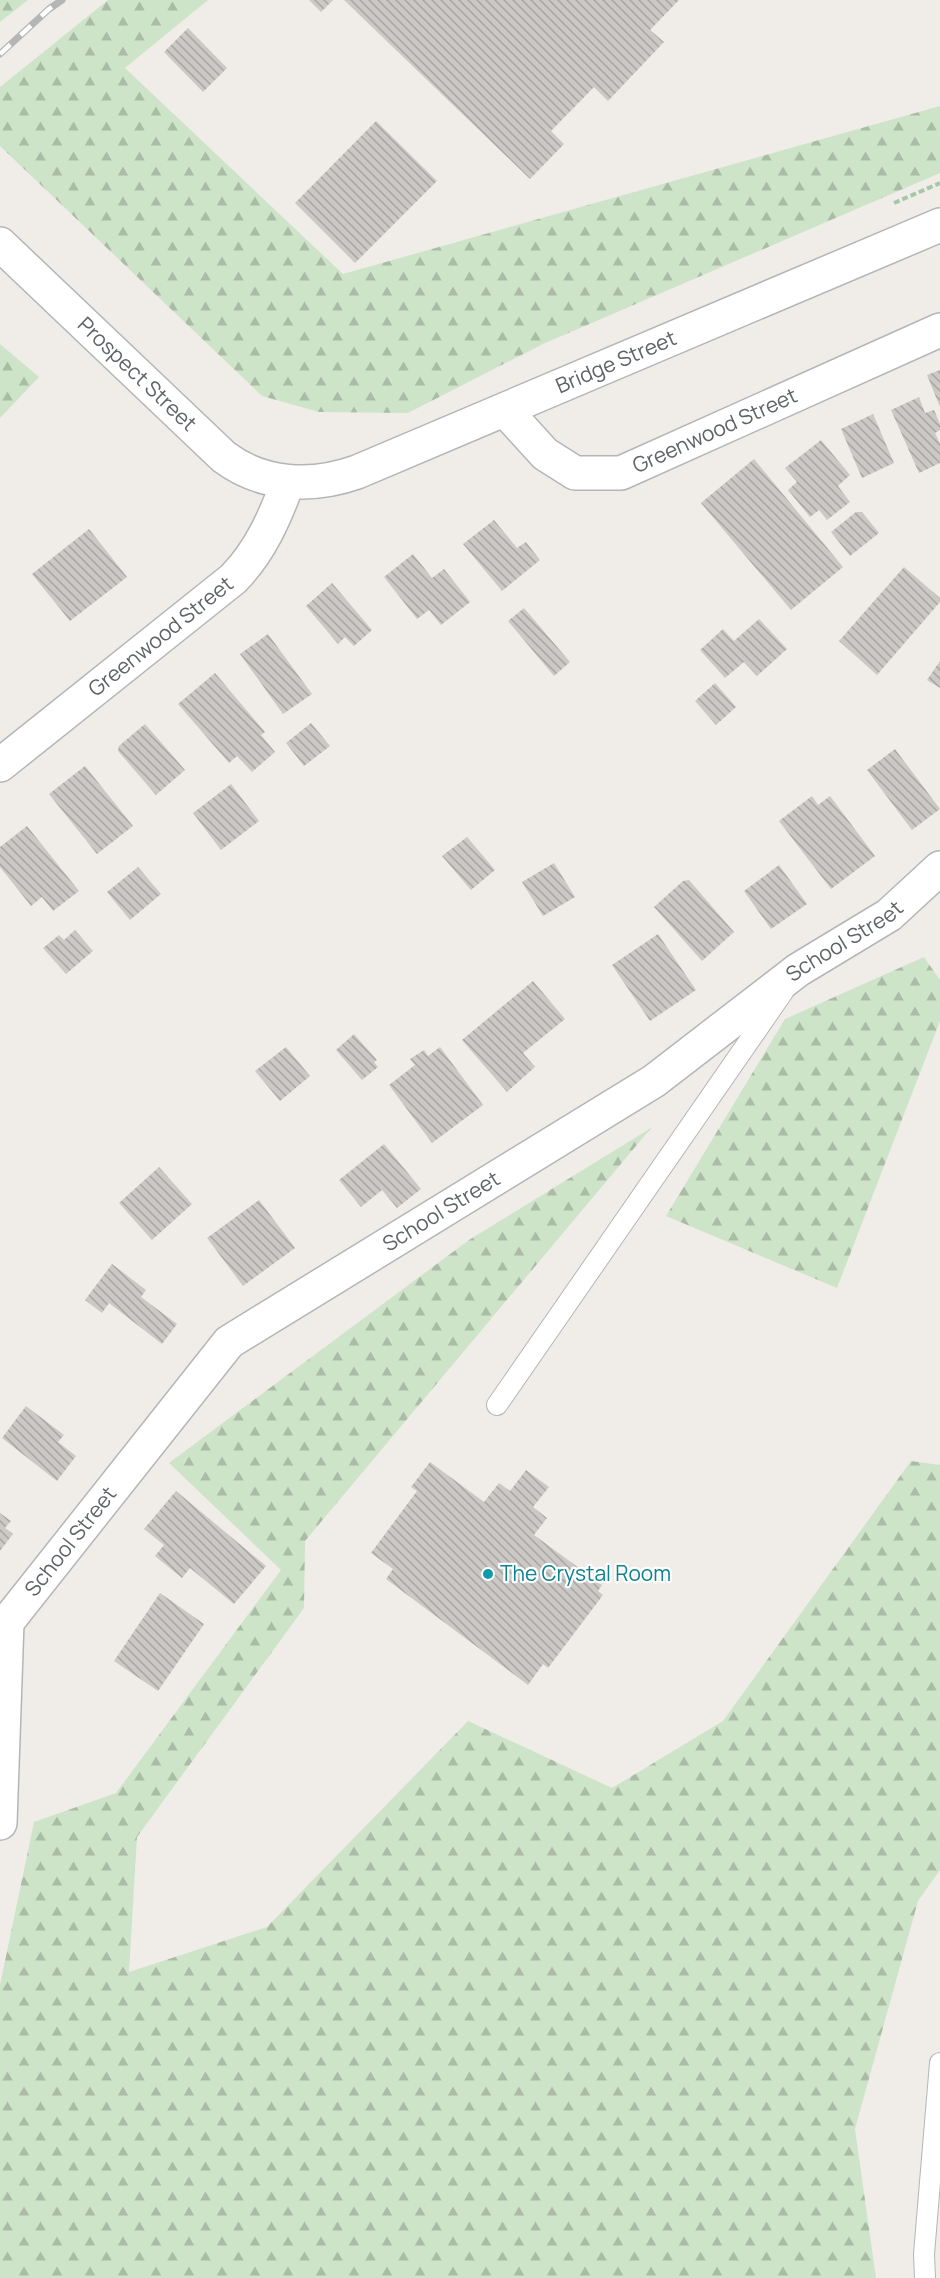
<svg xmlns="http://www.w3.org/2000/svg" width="940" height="2278" font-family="Manrope,sans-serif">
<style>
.forest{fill:url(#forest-firs)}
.building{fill:url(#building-back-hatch)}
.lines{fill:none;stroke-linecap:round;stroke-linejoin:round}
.service-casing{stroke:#b3b6b9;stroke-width:22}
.minor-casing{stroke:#b3b6b9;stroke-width:36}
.secondary-casing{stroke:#b2b6b9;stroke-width:36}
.path{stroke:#a5c9a8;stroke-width:4;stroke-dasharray:6 3;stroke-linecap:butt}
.service{stroke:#fff;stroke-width:20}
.minor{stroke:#fff;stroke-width:33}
.secondary{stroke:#fff;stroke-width:33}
.rail-casing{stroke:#b4b5b5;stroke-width:7}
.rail{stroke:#fff;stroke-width:4.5;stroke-dasharray:14;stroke-linecap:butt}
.culture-dot{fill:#0f9aa8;stroke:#fff;stroke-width:2}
.labels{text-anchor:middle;stroke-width:4.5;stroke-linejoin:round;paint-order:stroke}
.street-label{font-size:21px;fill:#5f6467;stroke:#fff}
.culture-label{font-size:21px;fill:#0d838f;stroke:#fff;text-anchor:start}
</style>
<defs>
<pattern id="forest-firs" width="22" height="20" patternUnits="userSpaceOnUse" patternTransform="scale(1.5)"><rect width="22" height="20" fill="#cde4c8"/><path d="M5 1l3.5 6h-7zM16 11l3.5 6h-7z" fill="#aabca6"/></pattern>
<pattern id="building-back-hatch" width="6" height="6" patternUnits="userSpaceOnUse" patternTransform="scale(1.5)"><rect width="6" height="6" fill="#cbc8c5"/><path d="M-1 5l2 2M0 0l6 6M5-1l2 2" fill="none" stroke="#a8a6a4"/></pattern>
</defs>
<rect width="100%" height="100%" fill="#f0ede8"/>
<path class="forest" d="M0 0H28L0 22Z
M108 0H208L125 68 343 274 940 106V173L543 344 408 413 319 412 262 396 0 146V87Z
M0 344 39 377 0 418Z
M924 957 940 980V1021L837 1288 666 1216 785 1019Z
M651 1128 305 1541 304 1608 137 1837 129 1972 267 1927 468 1721 612 1788 723 1721 911 1461 940 1465V1870L918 1901 855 2129 876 2278H0V1985L34 1822 116 1793 281 1570 169 1463 469 1240Z"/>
<path class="building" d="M309 0H333L321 12Z
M344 0H679L650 30 664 42 608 101 594 87 551 131 564 144 530 179Z
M188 28 227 68 203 92 164 52Z
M376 121 437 181 355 263 295 203Z
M940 370V407L927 375Z
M919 397 925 413 934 410 940 424V430L935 433 940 444V463L919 473 891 410Z
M873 414 894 463 862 478 841 429Z
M821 440 850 475 838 486 850 502 827 520 819 510 810 517 788 490 797 482 785 468Z
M754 459 843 567 791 610 701 503Z
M856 512H862L879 533 850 556 831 532Z
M494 520 517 548 526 542 540 560 502 591 463 544Z
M89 529 127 577 70 621 32 574Z
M413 554 432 578 444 569 470 602 441 625 429 610 417 619 384 577Z
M904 567 940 598V602L877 675 839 641Z
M332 583 372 630 354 646 345 637 338 644 306 606Z
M524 608 570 662 554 676 508 621Z
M759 619 787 649 757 676 744 662 725 678 700 650 723 629 734 641Z
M268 634 312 694 283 714 240 654Z
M940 661V688L927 680Z
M215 673 265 732 261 735 275 752 252 772 237 756 229 763 178 704Z
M715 683 736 707 716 725 695 701Z
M311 723 330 746 304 766 286 743Z
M145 724 185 770 156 795 118 751 119 746Z
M895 749 940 809 912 830 867 770Z
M85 766 133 826 97 854 49 794Z
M231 784 259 821 221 850 193 813Z
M812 796 818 805 830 796 875 856 831 889 779 821Z
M27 826 79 891 53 911 42 897 31 906 0 867V847Z
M467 837 495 870 471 890 442 856Z
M554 863 575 897 543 916 522 882Z
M779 865 807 904 771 929 744 891Z
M138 867 161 894 130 920 107 892Z
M689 880 734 932 702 961 654 907 683 881Z
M75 930 93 951 66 974 43 948 59 935 64 940Z
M658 934 696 990 650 1021 612 965Z
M533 981 565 1019 523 1053 535 1067 507 1092 462 1040Z
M354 1034 377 1060 374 1062 378 1067 362 1080 336 1050Z
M286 1047 310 1076 280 1101 255 1071Z
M440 1047 483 1105 432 1143 389 1085 415 1065 410 1059 424 1050 428 1056Z
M384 1144 421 1189 397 1208 382 1190 361 1207 339 1180Z
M159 1167 192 1204 152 1240 119 1203Z
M259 1200 295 1248 243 1286 207 1238Z
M112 1264 146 1290 141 1297 177 1324 162 1344 109 1303 102 1313 85 1300Z
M26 1406 64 1435 58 1442 76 1456 57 1481 2 1438Z
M430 1462 484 1502 499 1483 510 1491 526 1470 549 1487 533 1507 547 1518 534 1535 602 1585 598 1591 603 1595 548 1668 543 1664 528 1685 386 1579 393 1569 371 1553 417 1491 411 1487Z
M176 1491 266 1566 234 1604 190 1568 182 1578 155 1556 164 1545 144 1529Z
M0 1513 11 1521 5 1528 13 1534 0 1551Z
M160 1593 204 1624 158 1691 114 1661Z"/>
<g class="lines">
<defs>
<path id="service" d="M497 1405 783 992
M925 2278 924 2254 940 2063"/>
<g id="minor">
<path id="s1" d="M505 410 545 454 575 473H621L940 330"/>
<path id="s2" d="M0 765 233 579C260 552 275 517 288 482"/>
<path id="s3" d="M0 1631 229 1342 654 1081 798 970 889 915 940 868"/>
<path d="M0 1823 7 1622"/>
</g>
<g id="secondary">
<path id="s4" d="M0 244 224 457C263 486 312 488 357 472L940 225"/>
</g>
</defs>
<use href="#service" class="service-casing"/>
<use href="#minor" class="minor-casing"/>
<use href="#secondary" class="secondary-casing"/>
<path class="path" d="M894 203 940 183"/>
<use href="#service" class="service"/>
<use href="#minor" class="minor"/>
<use href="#secondary" class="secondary"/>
<defs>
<path id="rail" d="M0 54 49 9 62 0"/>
</defs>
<use href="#rail" class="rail-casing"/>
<use href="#rail" class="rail"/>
</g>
<circle class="culture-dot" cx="488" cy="1574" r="6"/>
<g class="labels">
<g class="street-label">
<text dy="7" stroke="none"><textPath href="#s4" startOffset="730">Bridge Street</textPath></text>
<text dy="7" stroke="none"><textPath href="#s4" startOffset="189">Prospect Street</textPath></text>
<text dy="7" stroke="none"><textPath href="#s1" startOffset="244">Greenwood Street</textPath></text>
<text dy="7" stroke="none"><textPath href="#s2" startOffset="206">Greenwood Street</textPath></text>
<text dy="7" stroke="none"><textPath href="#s3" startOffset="1104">School Street</textPath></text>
<text dy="7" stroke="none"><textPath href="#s3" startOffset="618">School Street</textPath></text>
<text dy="7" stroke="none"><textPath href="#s3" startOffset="114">School Street</textPath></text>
</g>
<g class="culture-label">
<text x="500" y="1581">The Crystal Room</text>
</g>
</g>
</svg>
